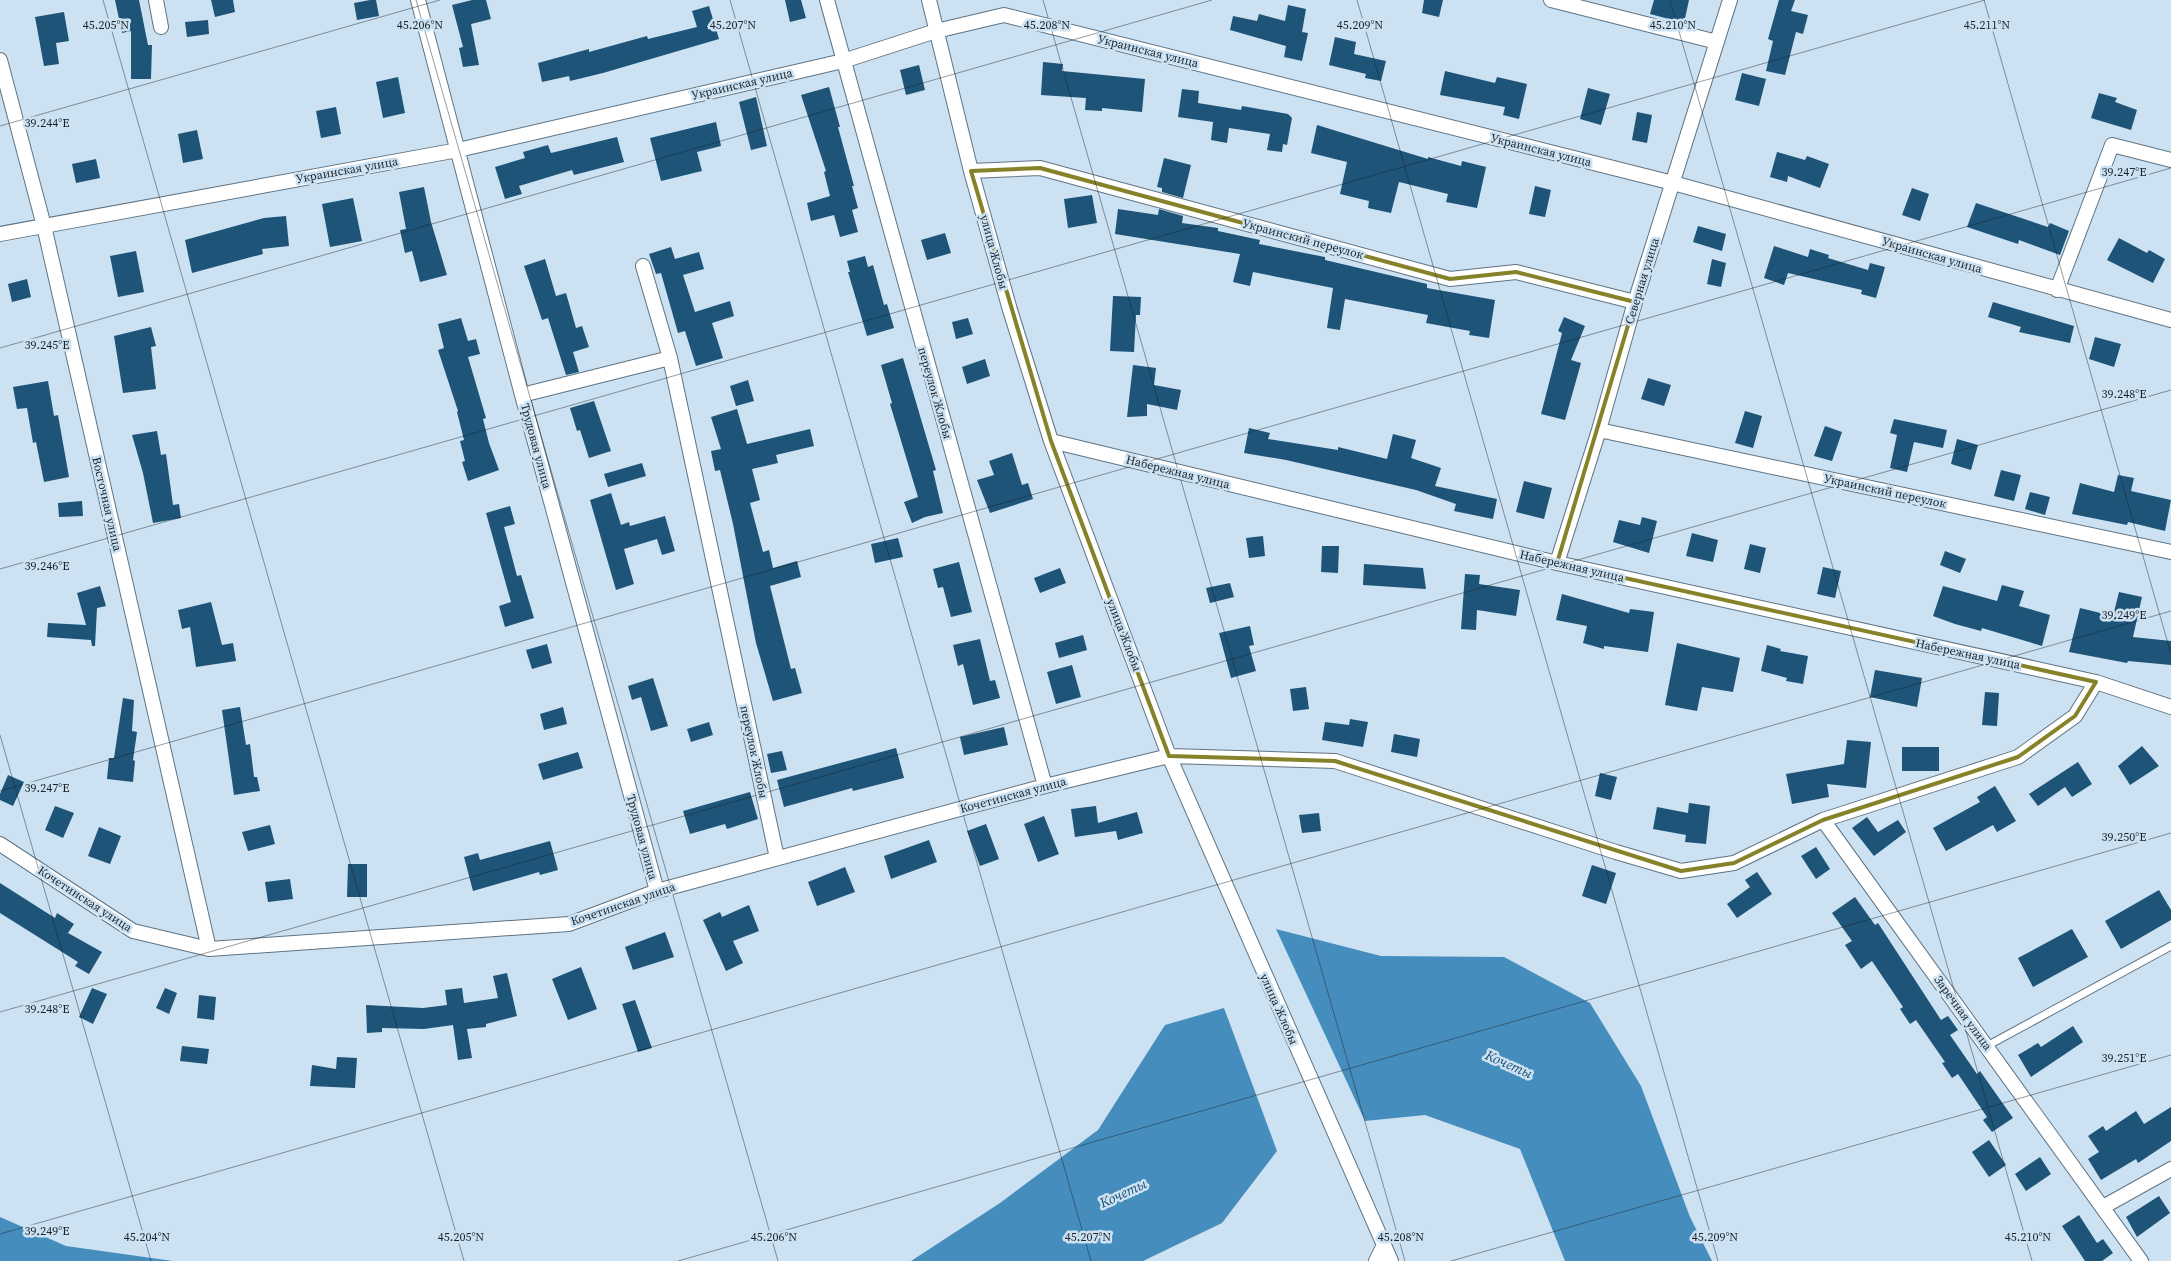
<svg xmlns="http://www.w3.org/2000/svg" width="2171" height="1261" font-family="'Source Serif 4',serif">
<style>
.water{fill:#458dbc}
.building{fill:#1d5477}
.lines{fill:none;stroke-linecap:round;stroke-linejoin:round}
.service-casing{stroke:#5f7382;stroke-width:9}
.minor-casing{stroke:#5f7382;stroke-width:16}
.service{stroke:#fff;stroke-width:7}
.minor{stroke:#fff;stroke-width:14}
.marked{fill:none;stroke:#86822a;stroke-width:4;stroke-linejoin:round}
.ticks{fill:none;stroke:#1a2228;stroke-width:1;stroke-opacity:0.45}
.labels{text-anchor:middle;stroke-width:5;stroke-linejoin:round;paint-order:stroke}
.street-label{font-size:12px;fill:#1a2228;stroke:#cce2f3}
.water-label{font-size:14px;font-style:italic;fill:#184e6f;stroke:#cce2f3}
.ticks-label{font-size:12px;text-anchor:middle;fill:#1a2228;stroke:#cce2f3;stroke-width:5;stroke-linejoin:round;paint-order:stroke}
</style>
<rect width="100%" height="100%" fill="#cce2f3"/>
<path class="water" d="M1276 929 1381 956 1504 957 1590 1003 1641 1086 1690 1217 1712 1261H1565L1520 1149 1425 1115 1365 1121Z
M1224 1008 1277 1151 1222 1223 1143 1261H911L1000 1203 1098 1130 1165 1025Z
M0 1217 66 1246 173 1261H0Z"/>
<path class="building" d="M115 0H139L148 45H152L151 79H131V31L122 33Z
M211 0H233L235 12 215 17Z
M370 0H376L379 16 357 20 354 3Z
M472 0H486L491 19 471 24 479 65 463 67 459 48 463 47 452 5Z
M785 0H801L806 18 790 22Z
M1424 0H1443L1439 17 1422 13Z
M1654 0H1689L1684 23 1650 14Z
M1779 0H1795L1791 11 1808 15 1803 34 1796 32 1785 75 1766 71 1773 41 1768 39Z
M1288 5 1306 9 1302 32 1308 33 1302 61 1284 57 1286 46 1230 30 1233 16 1257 21 1259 14 1285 21Z
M709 6 719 39 603 73 570 81 569 76 542 82 538 63 589 49V52L647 36 648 39 697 27 692 11Z
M64 12 69 41 56 43 59 64 44 66 35 17Z
M208 20 209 34 187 37 185 22Z
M1335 37 1356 42 1354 54 1386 61 1381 81 1365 78 1366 74 1329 65Z
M1043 62 1063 64 1062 71 1145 79 1142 112 1102 108V111L1085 110 1086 98 1041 95Z
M919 65 925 90 906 95 900 70Z
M1445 71 1495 83 1497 77 1527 84 1519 119 1503 115 1505 107 1440 95Z
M1742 73 1766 79 1759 106 1735 100Z
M398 77 405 113 383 118 376 82Z
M829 87 840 127H838L854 186H852L858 208 852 210 858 232 840 237 834 215 811 221 807 203 830 196 824 172 826 171 801 95Z
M1588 88 1610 94 1601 125 1580 119Z
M1182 89 1199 91 1198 103 1241 110 1242 106 1288 114 1292 118 1287 145 1283 144 1282 152 1267 150 1270 134 1229 128 1227 143 1211 140 1213 122 1178 117Z
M2099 93 2117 98 2115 102 2137 110 2131 130 2091 118Z
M756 97 767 146 751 150 739 102Z
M336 107 341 134 321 138 316 111Z
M1637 112 1652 115 1647 143 1632 140Z
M716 122 721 146 697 152 702 171 661 181 650 138Z
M1317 125 1428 159V157L1461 166 1462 161 1486 167 1477 208 1446 202 1448 194 1399 182 1391 213 1368 208 1369 201 1340 194 1347 162 1311 153Z
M197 130 203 159 183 163 178 134Z
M617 137 624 162 574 175 572 170 519 186 522 194 505 199 495 167 525 158 523 152 548 145 551 153Z
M1777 152 1805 160 1807 156 1829 164 1820 188 1788 176 1787 182 1770 177Z
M1164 158 1191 165 1183 198 1162 192V188L1157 187Z
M96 159 100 178 76 183 72 164Z
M1535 186 1551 190 1545 217 1529 214Z
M424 187 431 222 447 275 420 282 412 251 405 253 400 230 406 229 399 192Z
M1912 188 1929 194 1920 221 1902 215Z
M1092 195 1097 223 1068 228 1064 199Z
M353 198 362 241 330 247 322 204Z
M1976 203 2048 227 2050 223 2069 231 2060 255 2019 240 2018 244 1967 227Z
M1118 209 1158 215 1159 209 1183 216 1182 223 1218 228V231L1260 240 1259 244 1325 257V260L1427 284V288L1495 300 1489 338 1469 335 1470 331 1426 323 1428 315 1345 299 1340 330 1327 328 1333 288 1253 272 1250 286 1233 282 1240 254 1115 234Z
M286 216 289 246 262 249 263 254 192 273 185 240 264 218Z
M1698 226 1726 234 1722 251 1693 242Z
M945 233 951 253 927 260 921 240Z
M2119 238 2147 253 2149 250 2165 259 2153 283 2107 260Z
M1774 246 1808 257 1810 249 1829 255 1828 258 1868 270 1870 263 1885 267 1876 298 1861 294 1862 290 1788 273 1784 285 1764 278Z
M671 247 675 259 699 252 704 269 683 275 695 312 730 301 734 316 712 323 723 358 696 366 685 331 678 333 661 273 656 274 649 254Z
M136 251 144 292 118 297 110 256Z
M865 256 868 267 873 265 884 305 887 304 894 328 867 336 848 272H850L847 261Z
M545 259 556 296 566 293 576 328 582 326 589 347 573 352 579 372 566 375 548 318 542 320 524 266Z
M1712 259 1726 263 1721 287 1707 284Z
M27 279 31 297 12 302 8 284Z
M1113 296 1141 297 1140 315H1136L1134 352 1110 351Z
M1993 302 2074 326 2070 343 2019 332 2021 327 1988 317Z
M1564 317 1585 326 1571 360 1581 363 1565 420 1541 414 1562 333 1558 331Z
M461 318 468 341 476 339 480 354 468 357 486 418 483 419 489 443 499 470 468 481 462 462 465 461 460 441 464 440 457 412 458 411 438 350 444 348 438 324Z
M968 318 973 334 956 339 952 322Z
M151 327 156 346 151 347 156 389 123 393 114 336Z
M2095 337 2121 344 2114 367 2089 359Z
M903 358 936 470 933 471 943 513 925 517 912 523 904 502 918 497 890 404 892 403 881 365Z
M985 359 990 376 967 384 962 367Z
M1133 365 1156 368 1154 385 1181 390 1177 410 1147 404V416L1127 417Z
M1648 378 1671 385 1664 406 1641 399Z
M748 380 754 401 736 406 730 386Z
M48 381 54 416 58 415 69 477 44 482 36 442 33 443 27 408 17 409 13 387Z
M594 401 611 451 589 458 580 430 577 431 570 408Z
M737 409 747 444 810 429 814 446 776 455 778 463 752 469 760 500 750 503 763 552 769 550 773 568 797 561 801 577 770 586 791 669 795 668 802 693 773 701 756 643 733 524 720 470 715 471 711 451 721 449 711 417Z
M1745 411 1762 416 1753 448 1735 443Z
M1894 419 1947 430 1943 448 1914 442 1907 472 1890 468 1897 435 1890 433Z
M1825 426 1842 432 1832 461 1814 456Z
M1249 428 1270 433 1268 439 1338 450V447L1387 459 1393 434 1416 440 1411 458 1441 468 1435 486 1497 499 1493 519 1454 511 1456 504 1416 490 1286 460 1244 453Z
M157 431 161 455 166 454 173 505 179 504 181 518 153 523 143 473 132 435Z
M1957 439 1978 445 1971 470 1951 464Z
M1012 453 1022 485 1028 483 1033 499 990 513 977 480 994 475 989 461Z
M642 463 646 476 608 487 604 474Z
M2001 470 2021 475 2014 501 1994 496Z
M2118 475 2134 478 2131 491 2171 500 2165 531 2128 522 2127 525 2072 514 2080 483 2114 492Z
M1524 481 1552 488 1544 519 1516 512Z
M2030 492 2050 497 2045 515 2025 509Z
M611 493 621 525 629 522 630 526 665 516 675 551 662 555 657 539 624 549 634 584 616 590 590 500Z
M82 501 83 516 59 517 58 503Z
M510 506 515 524 504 527 517 576 521 575 534 618 505 627 499 606 511 602 486 513Z
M1642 517 1657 521 1649 553 1613 542 1619 520 1640 525Z
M1692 533 1718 540 1713 562 1686 556Z
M1263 536 1265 556 1249 558 1246 538Z
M898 538 903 557 875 563 871 544Z
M1750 544 1766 548 1760 573 1744 569Z
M1322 546H1339L1338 573 1321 572Z
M1945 551 1966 559 1960 573 1940 565Z
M959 562 972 612 951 617 943 587 938 588 933 569Z
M1364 564 1423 568 1426 589 1363 585Z
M1823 567 1841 571 1835 598 1817 594Z
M1060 568 1066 583 1040 593 1034 578Z
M1465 574 1480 575 1479 584 1520 590 1516 616 1477 610 1476 630 1461 629Z
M1230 583 1234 597 1210 603 1206 588Z
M2002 585 2024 591 2019 606 2050 615 2042 646 1982 628 1981 631 1955 624 1933 616 1943 586 1997 601Z
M100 586 106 606 97 608 95 646H92L91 640 47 637 48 623 86 625 77 593Z
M2119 592 2142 597 2133 637 2171 641V665L2128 661 2127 663 2069 652 2080 608 2113 616Z
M1562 594 1629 613 1630 609 1654 612 1648 652 1604 646V649L1583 643 1587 626 1556 620Z
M211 602 222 645 233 643 236 661 196 667 190 627 182 629 178 610Z
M1250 626 1254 645 1249 646 1256 671 1231 678 1219 633Z
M1083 635 1087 650 1059 658 1055 643Z
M980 639 990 681 995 680 1000 698 973 705 963 664 958 666 953 645Z
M1677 643 1740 658 1733 692 1702 687 1697 711 1665 705Z
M547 644 552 663 532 669 526 650Z
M1767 645 1781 649 1780 651 1808 656 1803 684 1786 681 1787 678 1761 671Z
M1072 665 1081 697 1056 704 1047 672Z
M1875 670 1922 678 1917 707 1870 697Z
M653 678 668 726 651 731 641 697 632 700 628 686Z
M1306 687 1309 709 1293 711 1290 689Z
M1985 692 1999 693 1997 726 1982 725Z
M123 698 134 700 132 731 137 732 133 760 135 761 133 782 107 779 109 758H114Z
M240 707 246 745 250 744 254 777H257L260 791 234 795 222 710Z
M563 707 567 724 544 730 540 714Z
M1350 719 1368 722 1363 747 1322 740 1325 722 1349 725Z
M709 722 713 735 691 742 687 729Z
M1004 727 1008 745 964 755 960 737Z
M1394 734 1420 739 1417 757 1391 752Z
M1847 740 1871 742 1866 788 1827 784 1829 797 1792 804 1786 774 1844 764Z
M2142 746 2159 766 2130 785 2118 766Z
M1902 747H1939V771H1902Z
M896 748 904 778 853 791 852 788 784 807 777 780Z
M782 751 787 770 771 773 767 754Z
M578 752 583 768 543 780 538 764Z
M2078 762 2092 784 2072 797 2065 787 2038 806 2029 794Z
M1600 773 1617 777 1611 800 1595 796Z
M8 775 24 782 13 806 0 800V794Z
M1995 786 2016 821 1997 832 1993 825 1946 851 1933 828 1980 802 1977 797Z
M750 792 758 819 727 829 725 824 690 834 683 811Z
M1689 803 1710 806 1706 844 1685 842 1686 835 1653 829 1657 807 1688 813Z
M55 806 74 813 63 838 45 830Z
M1096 806 1098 823 1137 812 1143 833 1118 840 1116 831 1075 837 1071 809Z
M1319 813 1321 831 1302 833 1299 815Z
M1044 816 1059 854 1038 862 1024 824Z
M1867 817 1878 832 1898 820 1906 832 1874 856 1852 828Z
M986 824 999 859 980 866 967 831Z
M270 825 275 844 248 851 242 832Z
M99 827 121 836 110 864 88 856Z
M929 840 937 862 891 879 884 856Z
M550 841 558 870 540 875 539 872 473 891 464 857 478 853 480 860Z
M1816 847 1830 869 1816 879 1801 856Z
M348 864H367V897H347Z
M1592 865 1616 873 1606 904 1582 896Z
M845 867 855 892 817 906 808 882Z
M1757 872 1772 894 1737 918 1727 904 1750 887 1745 880Z
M290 879 293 899 268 902 265 882Z
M0 883 55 918 57 913 74 924 68 933 102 952 89 974 75 966 78 962 0 913Z
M2159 890 2171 910V920L2121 949 2105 921Z
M1855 897 1875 925 1878 923 1941 1020 1948 1016 1958 1030 1950 1035 1977 1074 1980 1071 2013 1118 1992 1132 1983 1120 1987 1117 1958 1074 1952 1078 1942 1063 1945 1062 1916 1020 1910 1024 1900 1009 1903 1007 1872 961 1861 969 1845 945 1852 941 1832 913Z
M749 905 759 931 733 941 743 963 726 971 703 920 720 912 722 917Z
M2072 929 2088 957 2033 987 2018 958Z
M665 932 674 957 633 970 625 947Z
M581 967 597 1009 568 1020 552 979Z
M507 973 517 1016 486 1024V1027L467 1029 472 1058 458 1060 453 1025 424 1029 382 1028V1032L367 1033 366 1005 423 1008 447 1005 445 990 462 988 464 1003 498 998 493 976Z
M92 988 107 994 93 1024 79 1017Z
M165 988 177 993 169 1014 156 1008Z
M199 995 216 997 214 1020 197 1018Z
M635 1000 652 1048 638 1052 622 1004Z
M2073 1026 2083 1042 2031 1077 2018 1055 2038 1043 2041 1047Z
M182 1046 209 1049 207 1064 180 1061Z
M337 1057 357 1058 355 1088 310 1086 312 1065 336 1069Z
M2171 1107V1141L2138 1163 2136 1159 2101 1180 2088 1159 2099 1152 2088 1136 2103 1126 2106 1131 2136 1111 2144 1124Z
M1989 1140 2006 1165 1989 1177 1972 1152Z
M2040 1157 2051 1174 2026 1191 2015 1174Z
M2159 1196 2170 1213 2137 1237 2126 1217Z
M2079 1215 2097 1243 2103 1239 2113 1253 2102 1261H2085L2062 1226Z"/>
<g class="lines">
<defs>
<path id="service" d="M1987 1046 2171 946"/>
<path id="minor" d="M156 0 161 27
M418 0 522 395 657 891
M827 0 1045 786
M929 0 971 171 1010 310 1051 441 1169 756 1391 1261
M1551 0 1717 42
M0 60 44 226 209 949
M971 171 1040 168 1450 279 1516 272 1635 302
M0 234 458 150 843 61 936 31 1004 15 1673 183 2171 320
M643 266 670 358 777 858
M2057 290 2112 145 2171 160
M522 395 670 358
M1599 430 2171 552
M1051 441 1557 563 2096 682 2171 707
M1557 563 1599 430 1635 302 1730 0
M1823 820 2141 1261
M0 844 133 931 209 949 569 924 657 891 1045 786 1169 756 1335 761 1616 852 1681 871 1734 863 1823 820 2018 757 2075 716 2096 682
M2103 1207 2171 1169
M1376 1261 1383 1247"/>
</defs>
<use href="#service" class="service-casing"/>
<use href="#minor" class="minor-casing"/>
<use href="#service" class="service"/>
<use href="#minor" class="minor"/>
</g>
<path class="marked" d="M1040 168 1450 279 1516 272 1635 302 1557 563 2096 682 2075 716 2018 757 1823 820 1734 863 1681 871 1335 761 1169 756 1051 441 971 171Z"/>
<path class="ticks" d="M103 0 464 1261M416 0 778 1261M730 0 1091 1261M1043 0 1405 1261M1357 0 1718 1261M1670 0 2032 1261M1984 0 2171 654M0 126 440 0M0 348 1212 0M0 569 1985 0M0 735 151 1261M0 791 2171 168M0 1012 2171 390M0 1234 2171 611M678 1261 2171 833M1451 1261 2171 1055"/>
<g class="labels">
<g class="street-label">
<text transform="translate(1148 51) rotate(14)" y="4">Украинская улица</text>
<text transform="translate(742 84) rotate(-13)" y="4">Украинская улица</text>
<text transform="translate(1541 150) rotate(14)" y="4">Украинская улица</text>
<text transform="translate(347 170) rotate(-10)" y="4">Украинская улица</text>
<text transform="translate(1303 239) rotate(15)" y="4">Украинский переулок</text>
<text transform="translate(994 252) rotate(75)" y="4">улица Жлобы</text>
<text transform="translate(1932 255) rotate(16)" y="4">Украинская улица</text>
<text transform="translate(1642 281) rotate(-73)" y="4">Северная улица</text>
<text transform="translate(935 393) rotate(74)" y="4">переулок Жлобы</text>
<text transform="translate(536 446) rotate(75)" y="4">Трудовая улица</text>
<text transform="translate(1178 472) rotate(14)" y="4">Набережная улица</text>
<text transform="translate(1885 491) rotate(12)" y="4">Украинский переулок</text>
<text transform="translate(107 504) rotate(77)" y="4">Восточная улица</text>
<text transform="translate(1572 566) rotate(13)" y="4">Набережная улица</text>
<text transform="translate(1124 635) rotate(69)" y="4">улица Жлобы</text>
<text transform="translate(1968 654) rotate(12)" y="4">Набережная улица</text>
<text transform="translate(754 752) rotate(78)" y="4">переулок Жлобы</text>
<text transform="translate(1013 795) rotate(-15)" y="4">Кочетинская улица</text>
<text transform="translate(642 837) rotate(75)" y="4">Трудовая улица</text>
<text transform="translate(85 899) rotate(33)" y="4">Кочетинская улица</text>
<text transform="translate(623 904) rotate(-19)" y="4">Кочетинская улица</text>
<text transform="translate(1279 1009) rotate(66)" y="4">улица Жлобы</text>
<text transform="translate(1963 1013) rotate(54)" y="4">Заречная улица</text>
</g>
<g class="water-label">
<text transform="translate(1509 1064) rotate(24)" y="5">Кочеты</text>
<text transform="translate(1123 1193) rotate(-25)" y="5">Кочеты</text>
</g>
</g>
<g class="ticks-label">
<text x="106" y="29">45.205°N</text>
<text x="420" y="29">45.206°N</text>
<text x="733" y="29">45.207°N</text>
<text x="1047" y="29">45.208°N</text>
<text x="1360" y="29">45.209°N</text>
<text x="1673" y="29">45.210°N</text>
<text x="1987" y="29">45.211°N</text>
<text x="47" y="127">39.244°E</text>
<text x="2124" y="176">39.247°E</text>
<text x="47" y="349">39.245°E</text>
<text x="2124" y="398">39.248°E</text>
<text x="47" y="570">39.246°E</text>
<text x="2124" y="619">39.249°E</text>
<text x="47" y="792">39.247°E</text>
<text x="2124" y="841">39.250°E</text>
<text x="47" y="1013">39.248°E</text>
<text x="2124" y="1062">39.251°E</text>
<text x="47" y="1235">39.249°E</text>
<text x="147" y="1241">45.204°N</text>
<text x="461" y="1241">45.205°N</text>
<text x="774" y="1241">45.206°N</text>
<text x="1088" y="1241">45.207°N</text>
<text x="1401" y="1241">45.208°N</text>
<text x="1715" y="1241">45.209°N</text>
<text x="2028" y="1241">45.210°N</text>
</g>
</svg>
